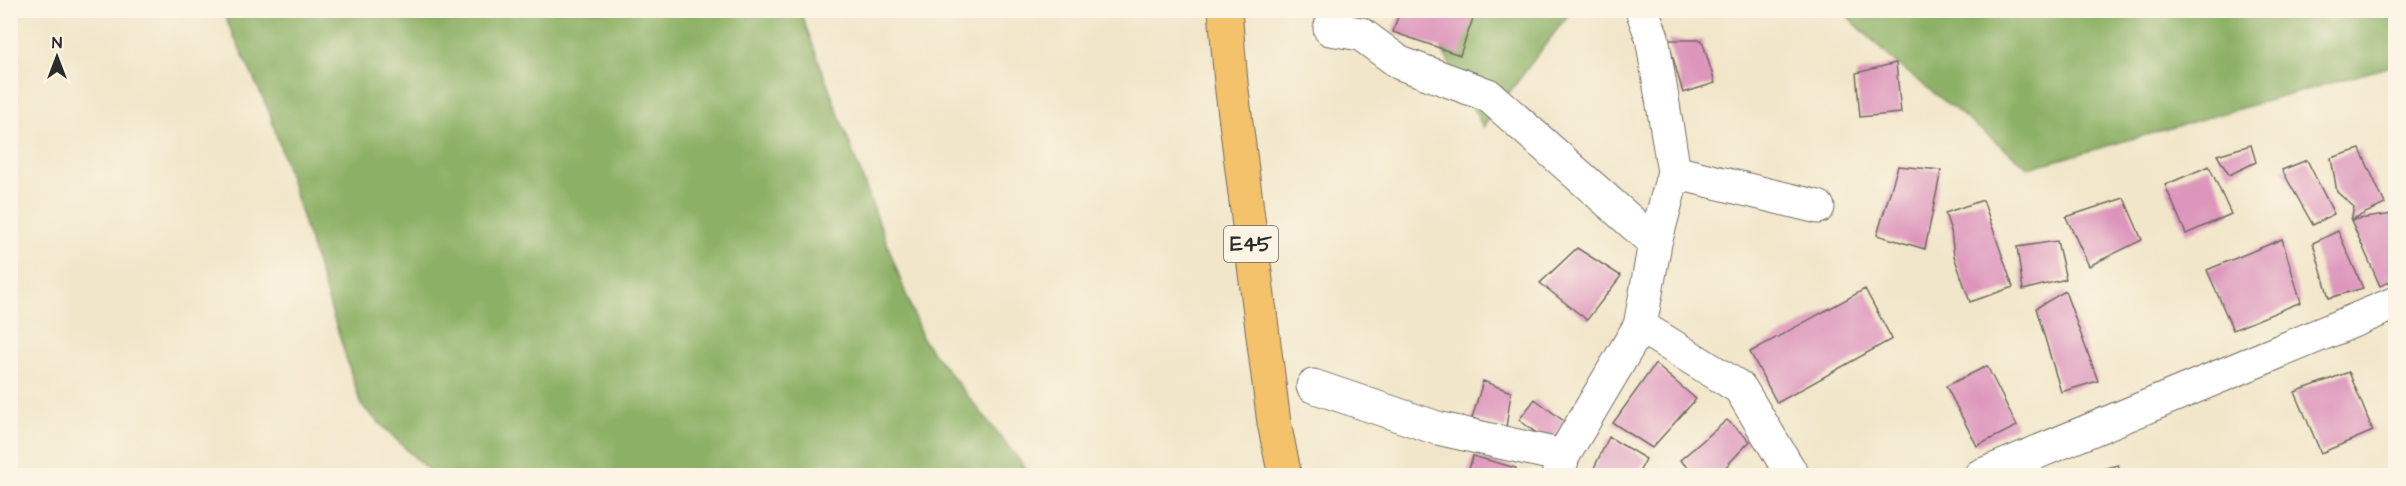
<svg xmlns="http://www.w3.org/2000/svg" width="2406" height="486" font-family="'Architects Daughter',sans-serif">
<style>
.forest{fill:#8cb065;stroke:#5c6e48;stroke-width:1.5}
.building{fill:#dd95bc}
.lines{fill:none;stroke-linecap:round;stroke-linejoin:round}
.minor-casing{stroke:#706c62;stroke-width:35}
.highway-casing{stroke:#706c62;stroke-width:35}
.minor{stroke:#fff;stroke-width:33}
.highway{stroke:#f3c26a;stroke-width:33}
.labels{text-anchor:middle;stroke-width:4.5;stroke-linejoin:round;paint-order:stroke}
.shield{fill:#fcf5e5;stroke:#6a6863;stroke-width:1.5}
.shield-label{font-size:21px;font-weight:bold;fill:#2b2b2b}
</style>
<rect width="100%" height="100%" fill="#fcf5e5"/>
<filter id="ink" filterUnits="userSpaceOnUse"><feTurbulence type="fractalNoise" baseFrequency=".0167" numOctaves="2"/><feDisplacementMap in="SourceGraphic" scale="12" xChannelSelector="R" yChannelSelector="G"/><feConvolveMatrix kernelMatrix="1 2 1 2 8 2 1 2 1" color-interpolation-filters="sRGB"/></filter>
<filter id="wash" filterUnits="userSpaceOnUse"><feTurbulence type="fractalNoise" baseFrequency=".008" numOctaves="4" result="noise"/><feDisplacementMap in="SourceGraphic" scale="24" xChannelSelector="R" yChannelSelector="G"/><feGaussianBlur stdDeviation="1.35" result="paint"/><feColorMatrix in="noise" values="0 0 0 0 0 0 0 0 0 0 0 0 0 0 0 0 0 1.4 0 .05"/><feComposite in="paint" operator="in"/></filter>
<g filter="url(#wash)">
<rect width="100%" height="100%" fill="#f1e6c9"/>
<path class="forest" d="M222 11H800L923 340 1031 475H433L361 405 269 111Z
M1422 11H1571L1483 127Z
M1842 11H2395V65L2029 168 1896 63Z"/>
<g id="blocks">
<path class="building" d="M1400 10H1476L1460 55 1393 32Z
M1668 40H1702L1715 83 1683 93Z
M1896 63 1901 113 1860 117 1856 73Z
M2251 145 2256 162 2229 175 2217 155Z
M2360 149 2385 204 2351 220 2354 207 2337 192 2331 158Z
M2307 160 2334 214 2313 225 2282 170Z
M1898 166 1941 170 1925 249 1877 235Z
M2209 166 2231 214 2186 234 2165 185Z
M2124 198 2142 240 2089 266 2066 217Z
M1983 200 2013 287 1970 302 1954 256 1951 231 1945 213Z
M2393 214 2396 224V279L2380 286 2351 220Z
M2338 231 2363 288 2329 298 2313 243Z
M2282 239 2301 302 2233 330 2207 270Z
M2057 241 2066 279 2023 290 2017 247Z
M1577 248 1621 276 1587 320 1540 283Z
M1865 289 1892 339 1777 403 1750 352Z
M2065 291 2098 381 2061 392 2036 308Z
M1655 364 1696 399 1652 448 1613 423Z
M1987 366 2017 426 1977 446 1946 386Z
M2349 372 2373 431 2321 453 2295 392Z
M1483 381 1511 392 1506 428 1472 418Z
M1535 399 1565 422 1550 443 1519 420Z
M1727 420 1750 441 1717 476H1696L1680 460Z
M1609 437 1646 459 1637 476H1590Z
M1473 456 1516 468 1514 476H1467Z
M2118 465 2123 476H2078V475Z"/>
</g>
</g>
<g filter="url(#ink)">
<use href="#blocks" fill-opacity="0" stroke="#706c62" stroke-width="1.5"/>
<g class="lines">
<defs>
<path id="minor" d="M1337 10 1330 29 1361 34 1400 63 1488 95 1655 243
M1674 172 1818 207
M1640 326 1740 388 1793 476
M1313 386 1437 428 1563 456
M1558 476 1563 456 1640 326 1655 243 1674 172 1652 37 1642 10
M1980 476 2396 303"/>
<path id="highway" d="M1225 10 1231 83 1274 423 1285 476"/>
</defs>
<use href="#minor" class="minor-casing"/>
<use href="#highway" class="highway-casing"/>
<use href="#minor" class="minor"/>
<use href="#highway" class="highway"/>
</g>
</g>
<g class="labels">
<rect class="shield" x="1224" y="226" width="54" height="36" rx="4.5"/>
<g class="shield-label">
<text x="1251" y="251">E45</text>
</g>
</g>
<rect width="2406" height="486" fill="none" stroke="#fcf5e5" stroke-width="36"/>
<g transform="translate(57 57)" stroke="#fcf5e5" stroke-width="4.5" paint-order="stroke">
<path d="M0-4.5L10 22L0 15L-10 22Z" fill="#2b2b2b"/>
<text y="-9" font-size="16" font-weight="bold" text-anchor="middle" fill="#2b2b2b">N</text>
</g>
</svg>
